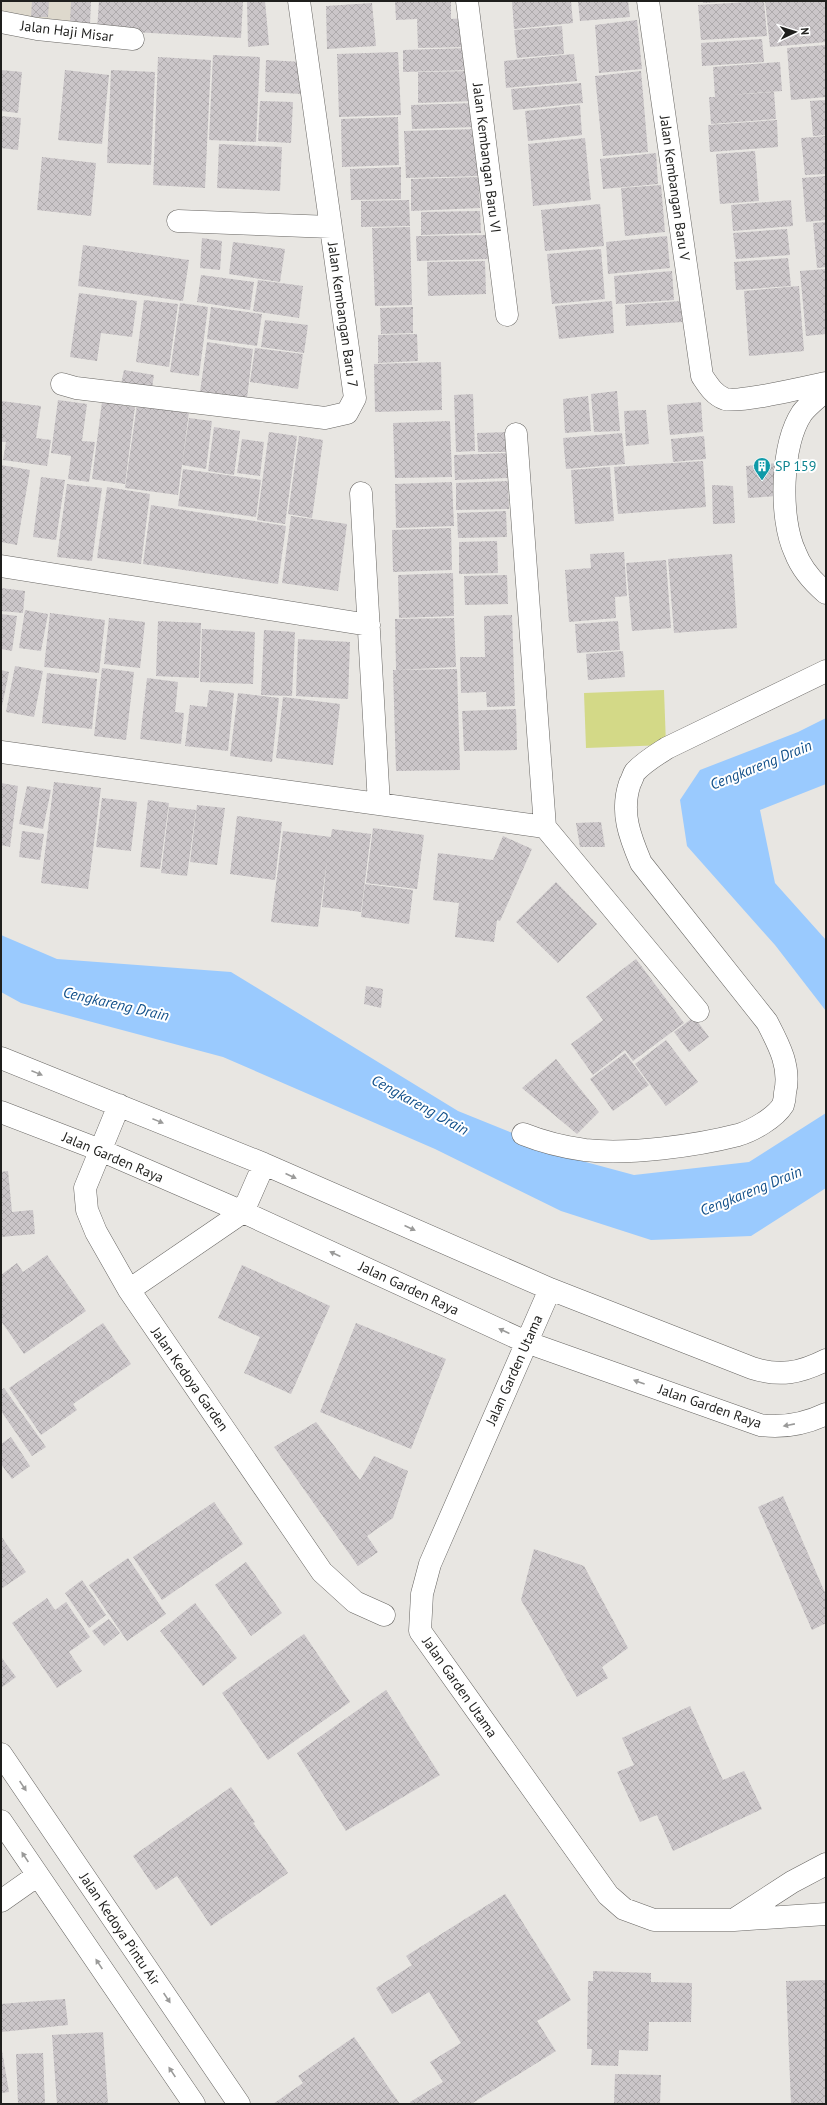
<svg xmlns="http://www.w3.org/2000/svg" width="827" height="2105" font-family="'PT Sans',sans-serif">
<style>
.built{fill:#ded9cd}
.grass{fill:#d3d987}
.water{fill:#9acafe}
.building{fill:url(#building-cross-hatch)}
.lines{fill:none;stroke-linecap:round;stroke-linejoin:round}
.minor-casing{stroke:#676562;stroke-width:23}
.minor{stroke:#fff;stroke-width:22}
.oneway{fill:#9a9a99}
.labels{text-anchor:middle;stroke-width:4;stroke-linejoin:round;paint-order:stroke}
.street-label{font-size:14px;fill:#1f1f1d;stroke:#fff}
.culture-label{font-size:14px;fill:#0d838f;stroke:#fff;text-anchor:start}
.water-label{font-size:15px;font-style:italic;fill:#12508a;stroke:#fff}
</style>
<defs>
<pattern id="building-cross-hatch" width="8" height="8" patternUnits="userSpaceOnUse"><rect width="8" height="8" fill="#cbc6c9"/><path d="M0 0l8 8M0 8l8-8" fill="none" stroke="#aeaaac"/></pattern>
</defs>
<rect width="100%" height="100%" fill="#e8e6e2"/>
<path class="built" d="M1 1H78L68 30 1 23Z"/>
<path class="grass" d="M664 690 666 745 586 748 584 693Z"/>
<path class="water" d="M826 718V784L760 810 775 883 826 940V1011L775 945 687 846 680 800 700 770 798 732Z
M1 935 57 959 231 972 458 1111 582 1161 634 1175 749 1162 826 1113V1188L751 1236 651 1240 561 1211 435 1149 223 1057 21 1003 1 992Z"/>
<path class="building" d="M32 1H49L48 17H31Z
M71 1H91L90 24 70 23Z
M99 1H243L241 38 97 30Z
M247 1H265L269 45 248 47Z
M395 1H451V19L466 18V47L418 48 417 19 396 20Z
M512 1H571L573 23 514 29Z
M578 1H628L630 17 580 21Z
M703 1H719V2L703 3Z
M764 1 767 36 701 40 698 5Z
M765 1H826V42L770 47Z
M372 3 376 46 327 49 326 6Z
M637 20 642 69 599 73 595 25Z
M562 26 564 54 517 58 514 30Z
M762 39 764 62 702 66 701 43Z
M826 45V97L791 100 787 48Z
M469 48 470 70 403 72V50Z
M398 52 401 115 339 117 337 54Z
M574 54 577 81 506 88 504 61Z
M213 55 260 57 256 142 209 140Z
M158 57 211 60 205 188 153 185Z
M266 60 303 62 302 94 265 92Z
M780 62 782 91 729 95 774 92 776 119 711 124 709 97H715L713 67Z
M1 70 22 72 18 113 1 111Z
M65 70 109 75 102 144 58 140Z
M111 70 155 72 151 165 107 163Z
M474 71V101L418 103V72Z
M641 71 648 152 603 156 595 76Z
M581 83 583 103 513 110 511 89Z
M826 100V135L813 136 810 101Z
M260 101 293 102 291 143 258 141Z
M475 103 476 127 412 129 411 105Z
M580 105 582 135 528 141 525 111Z
M1 116 21 118 18 150 1 148Z
M398 117 399 165 342 167 341 119Z
M777 120 778 147 710 152 708 125Z
M478 129 479 176 406 178 404 131Z
M826 136V174L805 175 801 138Z
M585 138 591 200 533 206 528 144Z
M219 144 282 147 280 191 217 188Z
M755 151 759 201 720 204 716 154Z
M656 153 658 184 603 189 600 159Z
M42 157 96 163 91 216 37 210Z
M401 167V199L351 200 350 169Z
M826 176V220L806 222 802 178Z
M479 177 480 208 411 211V179Z
M661 185 665 232 625 236 621 188Z
M409 200 410 226 361 227V201Z
M791 200 793 226 733 231 731 205Z
M600 204 604 246 545 251 541 210Z
M480 211 481 233 421 235V212Z
M826 222V267L817 268 813 223Z
M410 227 412 305 375 306 372 228Z
M787 229 790 255 736 259 733 233Z
M487 235 488 259 417 261 416 236Z
M667 236 670 268 608 274 606 242Z
M202 238 222 241 220 270 200 268Z
M233 242 285 249 280 282 229 274Z
M83 245 189 260 183 301 78 286Z
M601 249 605 299 552 304 547 254Z
M788 258 791 286 736 290 734 262Z
M485 261 486 294 428 296 427 262Z
M826 269V334L806 336 800 271Z
M672 271 674 300 616 304 614 276Z
M201 275 254 282 250 310 197 302Z
M258 280 303 286 299 318 253 311Z
M799 286 804 351 749 356 744 291Z
M79 293 137 301 132 337 101 333 97 361 70 357Z
M144 300 178 304 169 367 136 362Z
M612 301 614 333 559 339 555 306Z
M681 301 682 322 626 326 625 305Z
M180 303 208 307 199 376 170 372Z
M211 307 262 314 257 346 207 339Z
M413 307V333L381 334 380 308Z
M265 320 308 325 304 353 261 347Z
M417 334 418 361 378 363V335Z
M207 342 253 349 247 398 200 392Z
M255 348 303 354 298 389 250 382Z
M441 362 442 410 375 412 374 364Z
M124 370 154 375 152 388 121 384Z
M617 391 620 431 594 432 591 394Z
M473 394 475 451 456 452 454 395Z
M588 396 591 431 565 433 563 399Z
M58 400 87 404 82 441 95 442 89 482 68 479 71 456 51 453Z
M1 401 41 406 36 438 51 440 47 466 3 460 6 442H1Z
M102 402 135 407 125 484 92 479Z
M701 402 703 432 670 435 667 405Z
M137 405 189 412 178 495 125 488Z
M646 410 649 444 626 446 624 411Z
M189 418 212 421 206 469 182 465Z
M450 421 452 477 395 478 393 423Z
M214 427 240 431 234 475 208 471Z
M269 432 297 436 285 524 257 520Z
M511 432V452H478L477 433Z
M622 433 625 464 566 469 563 438Z
M299 436 323 440 312 518 288 514Z
M704 436 706 459 673 462 671 439Z
M242 439 264 442 260 476 237 473Z
M507 453 508 478 455 480 454 455Z
M703 461 706 507 618 514 614 467Z
M776 463 778 496 748 498 746 466Z
M1 465 30 470 17 545 1 542Z
M610 467 614 521 575 524 571 470Z
M183 469 261 480 256 517 178 506Z
M41 477 65 480 56 540 33 537Z
M508 481 509 509 456 510V483Z
M452 482 454 526 396 528 395 484Z
M67 484 102 488 92 561 57 557Z
M712 485 733 486 735 523 713 524Z
M107 487 150 494 141 564 97 558Z
M151 505 286 526 278 584 143 564Z
M506 511 507 537 458 538 457 513Z
M291 516 347 524 338 591 282 583Z
M451 528 452 570 393 572 392 530Z
M497 541 498 573 459 574V542Z
M624 552 627 596 615 597 616 618 569 622 565 570 591 568 590 554Z
M732 554 737 628 674 633 668 559Z
M666 560 671 628 632 631 626 563Z
M453 573 454 616 399 618 398 575Z
M507 575 508 604 465 605 464 576Z
M1 588 25 591 23 613 1 611Z
M25 610 48 614 41 651 19 648Z
M50 613 105 620 99 673 44 667Z
M1 614 17 616 12 651 1 649Z
M512 615 515 706 487 707 486 692 461 693 460 657H485L484 616Z
M109 618 145 622 140 668 104 664Z
M454 618 456 667 396 670 395 619Z
M158 621 201 623 199 678 156 676Z
M618 621 620 650 577 653 575 624Z
M202 629 255 632 253 684 200 682Z
M264 630 295 632 292 696 261 695Z
M298 639 350 642 348 699 296 696Z
M623 651 625 677 588 680 586 654Z
M15 666 43 671 34 717 6 712Z
M102 668 134 672 126 740 94 736Z
M457 669 460 770 396 771 393 670Z
M1 670 9 672 2 706H1Z
M47 673 97 679 92 729 42 723Z
M147 678 178 682 175 712 184 713 181 744 140 739Z
M209 690 234 693 228 751 185 746 190 705 207 707Z
M238 693 279 698 272 762 230 756Z
M283 697 340 704 333 765 276 758Z
M516 709 517 750 464 751 462 711Z
M54 782 101 788 88 889 41 883Z
M1 783 18 786 10 847 1 845Z
M27 786 51 790 43 829 19 824Z
M102 798 137 802 131 851 96 847Z
M148 800 169 803 160 869 140 867Z
M197 805 225 808 217 865 190 862Z
M169 807 196 810 187 876 161 873Z
M237 816 282 822 275 880 230 874Z
M601 822 605 847H580L576 823Z
M373 828 424 835 417 889 366 883Z
M332 829 371 834 361 912 322 907 327 860 318 927 271 922 283 831 331 837Z
M22 831 44 834 40 860 19 857Z
M503 836 532 849 500 921 497 920 494 942 455 937 459 903 433 900 438 853 493 860Z
M556 882 597 924 558 963 516 922Z
M365 884 413 890 409 924 361 917Z
M636 959 684 1023 633 1061 625 1050 593 1075 571 1044 603 1020 586 997Z
M366 986 383 989 381 1008 364 1004Z
M694 1017 709 1037 689 1052 674 1032Z
M666 1040 698 1082 666 1106 635 1064Z
M625 1053 649 1085 613 1111 590 1079Z
M556 1059 599 1112 577 1134 522 1088Z
M8 1171 12 1212 33 1210 35 1234 1 1237V1172Z
M47 1255 86 1311 24 1354 1 1321V1275L17 1263 23 1272Z
M242 1265 330 1306 291 1394 244 1373 260 1337 218 1318Z
M103 1323 131 1364 73 1404 77 1410 41 1435 9 1388Z
M356 1323 446 1359 411 1449 320 1412Z
M4 1388 46 1447 32 1456 1 1411V1390Z
M316 1422 360 1480 374 1456 408 1471 393 1518 367 1536 378 1552 358 1566 274 1447Z
M11 1437 30 1466 12 1479 1 1464V1444Z
M783 1496 826 1595V1623L812 1630 758 1507Z
M214 1502 243 1544 162 1600 133 1557Z
M1 1536 26 1572 1 1589Z
M534 1549 584 1566 628 1648 602 1667 608 1678 577 1697 521 1600Z
M128 1558 166 1614 127 1641 89 1585Z
M246 1562 282 1613 251 1636 215 1585Z
M82 1580 106 1615 89 1628 65 1593Z
M47 1598 55 1610 66 1602 90 1637 69 1652 82 1671 57 1688 12 1623Z
M195 1603 237 1658 203 1686 160 1631Z
M109 1619 120 1633 104 1646 92 1631Z
M304 1634 350 1702 268 1760 222 1693Z
M1 1657 16 1677 1 1688Z
M386 1690 440 1775 346 1831 297 1753Z
M690 1706 723 1780 744 1771 762 1809 673 1851 657 1815 640 1822 617 1772 634 1765 622 1738Z
M231 1787 255 1822 253 1823 288 1873 211 1926 177 1876 156 1890 133 1856Z
M505 1894 571 2000 537 2021 556 2051 471 2104H411L410 2102 443 2082 430 2062 461 2043 429 1992 392 2014 376 1988 412 1965 406 1956Z
M593 1971 651 1973V1982L692 1983 691 2022H649L648 2051 619 2050 618 2066 591 2065 592 2049H587L588 1981H593Z
M826 1980V2104H791L786 1981Z
M65 1999 68 2025 1 2032V2004Z
M103 2032 108 2104H57L52 2035Z
M354 2037 400 2104H273L303 2083 298 2076Z
M1 2045 9 2092 1 2093Z
M43 2053 45 2104H18L16 2054Z
M615 2074 661 2075 660 2104H614Z"/>
<g class="lines">
<defs>
<path id="minor" d="M467 1 507 315
M648 1 702 376C708 385 714 395 725 399 740 403 807 387 826 383
M1 22 37 29 133 39
M178 221 331 227
M62 384 76 388 325 418 347 413 355 398 299 1
M826 390C819 397 808 405 802 413 781 445 779 518 795 552 801 568 813 582 826 593
M516 434 545 827 698 1011
M361 493 379 804
M1 566 369 625
M1 752 545 827
M1 1058 264 1164 550 1289 752 1368C780 1377 800 1373 826 1360
M119 1105 85 1188 87 1210 96 1232 129 1290 322 1572 355 1602 384 1615
M1 1112 100 1150 243 1212 526 1342 760 1425C782 1428 805 1424 826 1414
M523 1134C543 1142 563 1147 585 1150 629 1155 695 1146 738 1135 752 1131 775 1118 783 1105 784 1102 785 1096 785 1093 791 1067 779 1045 767 1022L641 863C630 837 620 812 630 783 632 780 633 775 635 772 644 762 656 755 667 748L826 671
M550 1289 430 1564 422 1594 420 1631 608 1895 624 1909 654 1920H734L826 1914
M129 1290 243 1212 264 1164
M1 1754 239 2104
M1 1821 194 2104
M1 1901 38 1875
M735 1919 792 1882 826 1864"/>
</defs>
<use href="#minor" class="minor-casing"/>
<use href="#minor" class="minor"/>
</g>
<defs><path id="oneway-solid" d="M-6-.8H1V-3.2L6.5 0L1 3.2V.8H-6Z"/></defs>
<g class="oneway">
<use href="#oneway-solid" transform="translate(37 1073) rotate(22)"/>
<use href="#oneway-solid" transform="translate(158 1121) rotate(22)"/>
<use href="#oneway-solid" transform="translate(291 1176) rotate(24)"/>
<use href="#oneway-solid" transform="translate(410 1228) rotate(24)"/>
<use href="#oneway-solid" transform="translate(335 1254) rotate(-155)"/>
<use href="#oneway-solid" transform="translate(504 1331) rotate(-155)"/>
<use href="#oneway-solid" transform="translate(639 1382) rotate(-160)"/>
<use href="#oneway-solid" transform="translate(789 1425) rotate(169)"/>
<use href="#oneway-solid" transform="translate(23 1786) rotate(56)"/>
<use href="#oneway-solid" transform="translate(25 1857) rotate(-124)"/>
<use href="#oneway-solid" transform="translate(99 1964) rotate(-124)"/>
<use href="#oneway-solid" transform="translate(167 1998) rotate(56)"/>
<use href="#oneway-solid" transform="translate(172 2072) rotate(-124)"/>
</g>
<defs>
<symbol id="building-pin" viewBox="-11 -11 22 30"><path d="M0 17L-7.5 6A9.5 9.5 0 1 1 7.5 6Z" fill="#0f9aa8" stroke="#fff"/><path d="M-4-6H4V6H1V3H-1V6H-4ZM-2.5-4.3h1.7v1.8h-1.7ZM.8-4.3h1.7v1.8H.8ZM-2.5-1h1.7V.8h-1.7ZM.8-1h1.7V.8H.8Z" fill="#fff"/></symbol>
</defs>
<g fill-rule="evenodd">
<use href="#building-pin" x="752" y="456" width="20" height="27"/>
</g>
<g class="labels">
<g class="street-label">
<text transform="translate(67 31) rotate(7)" y="5">Jalan Haji Misar</text>
<text transform="translate(487 158) rotate(83)" y="5">Jalan Kembangan Baru VI</text>
<text transform="translate(675 188) rotate(82)" y="5">Jalan Kembangan Baru V</text>
<text transform="translate(343 315) rotate(82)" y="5">Jalan Kembangan Baru 7</text>
<text transform="translate(113 1157) rotate(23)" y="5">Jalan Garden Raya</text>
<text transform="translate(409 1288) rotate(25)" y="5">Jalan Garden Raya</text>
<text transform="translate(514 1370) rotate(-66)" y="5">Jalan Garden Utama</text>
<text transform="translate(190 1379) rotate(55)" y="5">Jalan Kedoya Garden</text>
<text transform="translate(710 1406) rotate(19)" y="5">Jalan Garden Raya</text>
<text transform="translate(460 1687) rotate(55)" y="5">Jalan Garden Utama</text>
<text transform="translate(120 1929) rotate(56)" y="5">Jalan Kedoya Pintu Air</text>
</g>
<g class="culture-label">
<text x="775" y="471">SP 159</text>
</g>
<g class="water-label">
<text transform="translate(761 765) rotate(-22)" y="5">Cengkareng Drain</text>
<text transform="translate(116 1004) rotate(13)" y="5">Cengkareng Drain</text>
<text transform="translate(420 1105) rotate(29)" y="5">Cengkareng Drain</text>
<text transform="translate(751 1191) rotate(-22)" y="5">Cengkareng Drain</text>
</g>
</g>
<rect width="827" height="2105" fill="none" stroke="#1f1f1d" stroke-width="4"/>
<g transform="translate(795 32) rotate(86)" stroke="#ffffff" stroke-width="3" paint-order="stroke">
<path d="M0-3L7 15L0 10L-7 15Z" fill="#1f1f1d"/>
<text y="-6" font-size="11" font-weight="bold" text-anchor="middle" fill="#1f1f1d">N</text>
</g>
</svg>
